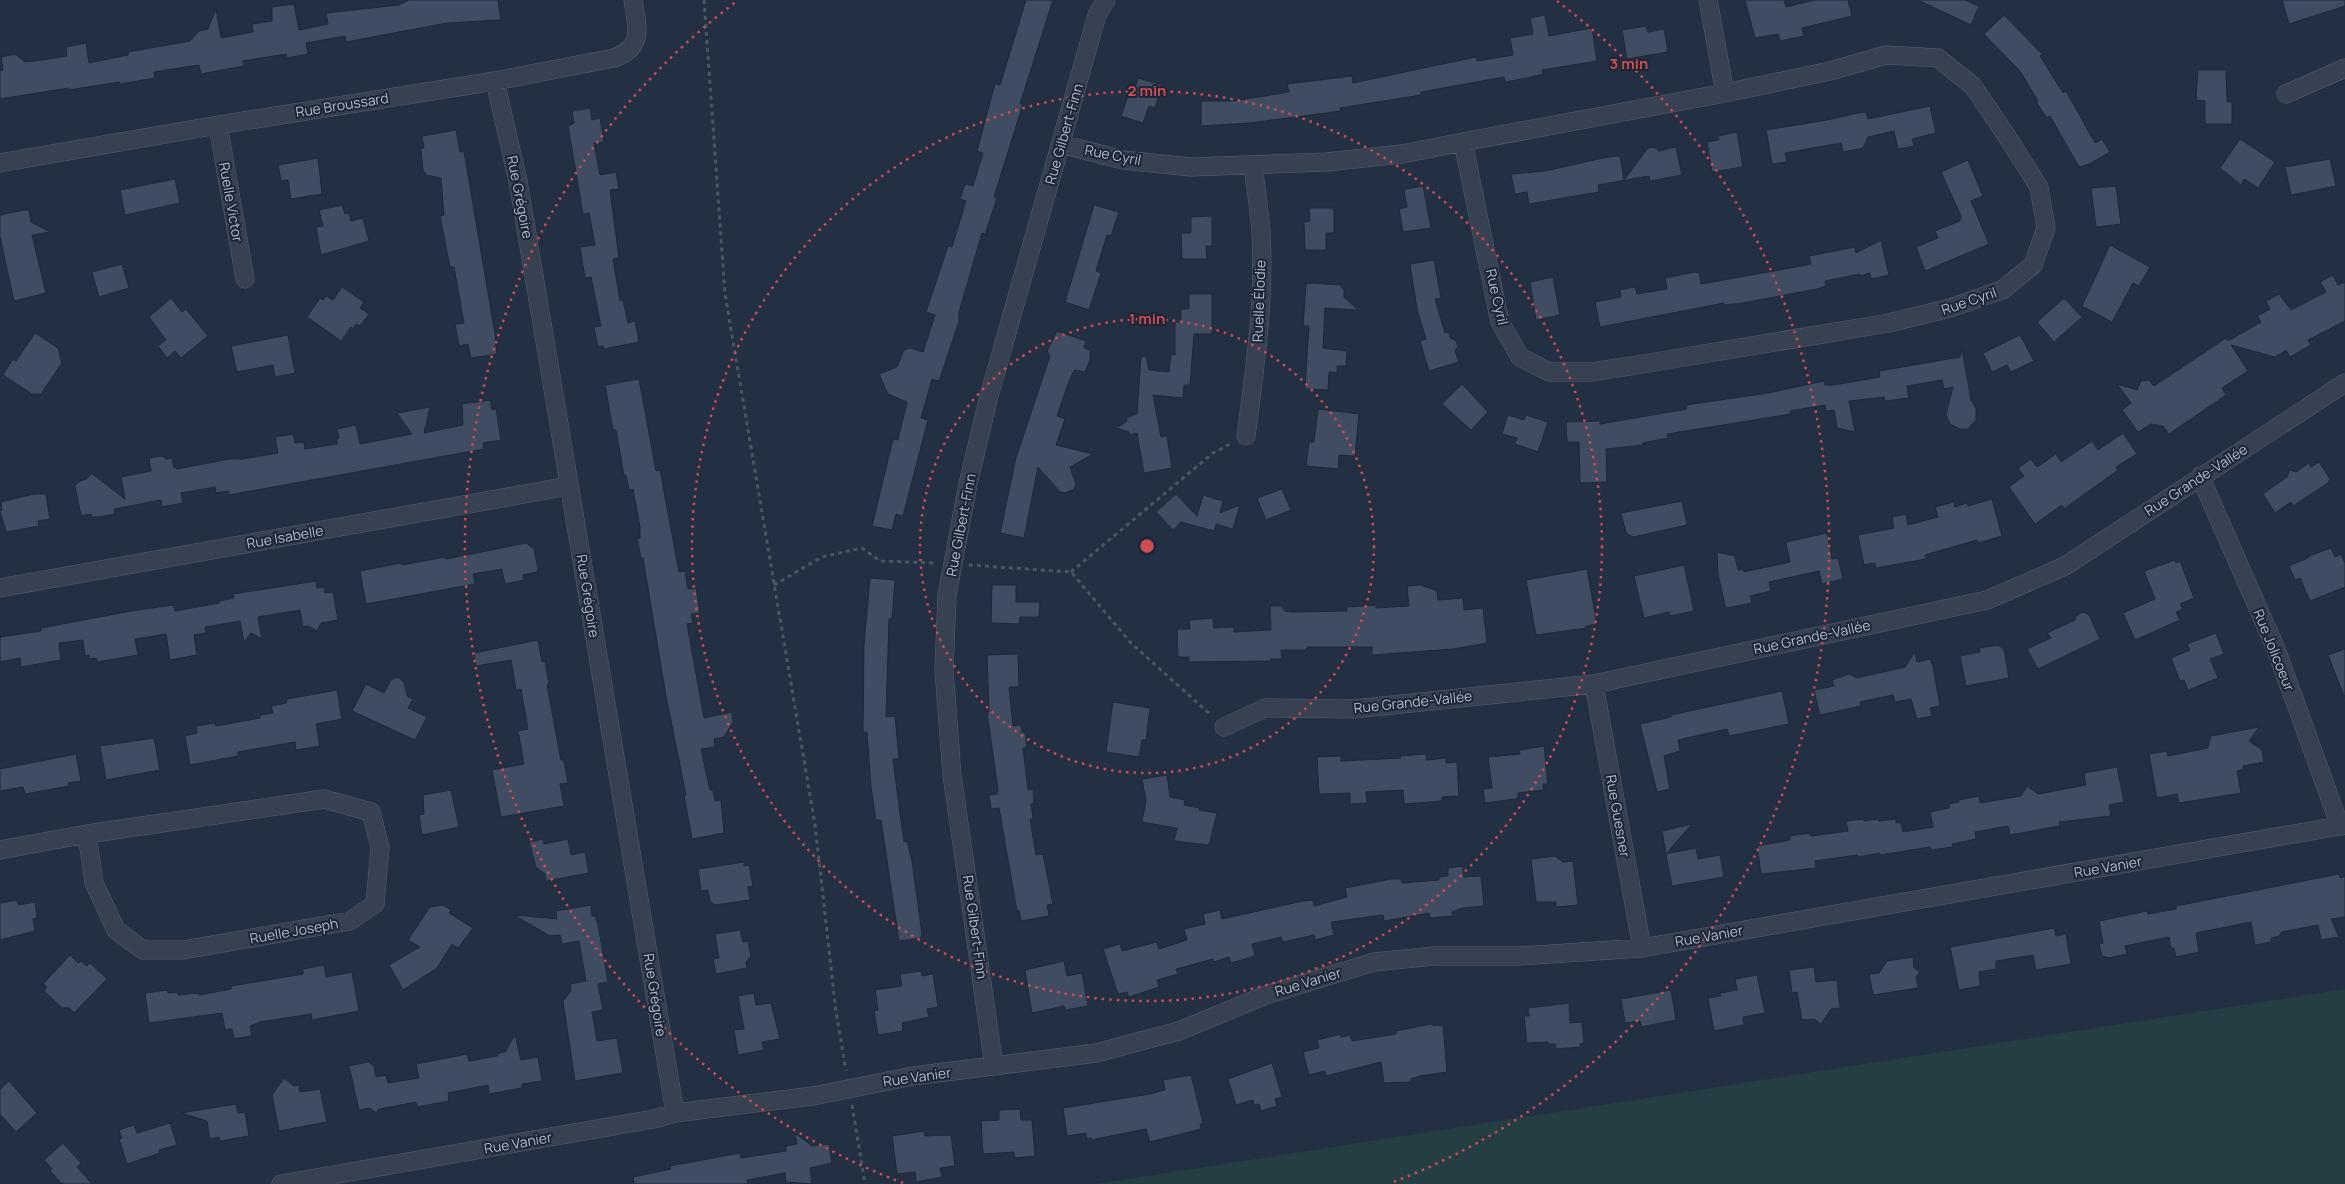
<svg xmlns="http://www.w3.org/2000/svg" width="2345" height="1184" font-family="Manrope,sans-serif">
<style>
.green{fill:#253e43}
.building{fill:#3f4c62;stroke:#1e2839}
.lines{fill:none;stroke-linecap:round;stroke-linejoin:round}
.street-casing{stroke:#555f6f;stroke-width:19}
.path{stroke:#435b60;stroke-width:3;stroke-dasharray:4 4;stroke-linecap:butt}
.street{stroke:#374152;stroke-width:18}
.ring{fill:none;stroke:#ce4d51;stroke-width:2.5;stroke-dasharray:2.5 5}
.labels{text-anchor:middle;stroke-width:4;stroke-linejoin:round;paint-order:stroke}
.street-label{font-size:14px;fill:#b4bccc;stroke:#1c2637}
.centre{fill:#ce4d51;stroke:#1c2637;stroke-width:2.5}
.ring-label{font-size:15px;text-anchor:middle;font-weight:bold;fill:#ce4d51;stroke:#1c2637;stroke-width:4;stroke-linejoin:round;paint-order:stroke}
</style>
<rect width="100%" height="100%" fill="#232f42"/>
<path class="green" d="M2345 989V1184H1096Z"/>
<path class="building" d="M409 0H498L501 20 447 23 346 42 345 36 306 43 308 54 287 58 286 54 243 61 244 66 201 74 199 65 154 72 155 78 120 84 119 82 69 90V88L0 99V71L3 70 1 57 15 54 25 62 35 61 67 56 66 47 86 43 89 63 128 55V52L190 41 199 31 208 29 216 9 221 38 253 32 252 24 272 21V7L294 4 299 30 328 24 326 13 399 5Z
M1026 0H1053L1020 104H1023L994 197 997 198 985 234 982 233 959 312V321L939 381 932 379 921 418 928 420 903 516 896 514 892 530 872 526 893 439 898 440 907 402 888 394 879 374 897 367 904 350 910 348 923 352 935 315 926 312 948 246 952 247 966 201 960 199 965 184 973 186 983 153 977 151 987 113 995 84 1000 85Z
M1745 0H1784L1786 7 1815 0H1848L1852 16 1802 28 1804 36 1780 41 1778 34 1755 38Z
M1918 0H1965L1979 6 1971 25Z
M2282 0H2345V6L2289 24Z
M1545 15 1549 36 1592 28 1597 61 1542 70 1543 74 1527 78 1505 82 1504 77 1421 92V95L1340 108 1341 111 1250 123 1201 126V101H1234L1289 92 1287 84 1352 76 1353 83 1476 57 1477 61 1513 55 1510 38 1533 34 1530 18Z
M2004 15 2042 54 2040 56 2063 93 2066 91 2095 143 2102 139 2110 152 2089 164 2080 167 2078 165 2050 116 2047 118 2036 102 2038 101 2020 71 1984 34Z
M1646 26 1648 32 1664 29 1668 52 1627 59 1622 30Z
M2198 70H2226L2227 102H2232V124H2205V101L2196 100Z
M1138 78 1162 85 1155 108 1149 106 1143 123 1121 116 1132 84 1136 85Z
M1930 106 1936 133 1912 139 1914 146 1898 149 1894 131 1868 137 1863 148 1843 152 1841 143 1785 153 1787 162 1772 164 1766 130 1827 120 1858 113 1866 112 1868 119Z
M590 108 592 120 600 118 604 142 594 143 600 175 616 172 619 189 610 190 619 258 613 259 620 301 623 300 628 323 635 321 639 342 604 349 603 346 598 347 594 327 601 326 591 277 585 278 580 247 595 245 589 213 583 214 568 126 574 123 572 111Z
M456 130 460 152 464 151 496 340H495L497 354 471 358 468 344 459 346 455 324 464 323 454 267H450L440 216 444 215 441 178 426 175 423 170 421 150 424 147 422 136Z
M1737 132 1743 167 1712 172 1707 142 1719 140 1718 136Z
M2240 139 2275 162 2258 188 2244 179 2241 185 2220 168Z
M1654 147 1659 151 1676 147 1682 175 1650 181 1649 176 1598 185 1599 192 1529 204 1527 192 1515 194 1511 174 1545 171 1608 157 1620 156 1624 180 1648 148Z
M318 158 322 194 291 199 288 180 281 181 278 165Z
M2330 159 2336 186 2291 195 2285 167Z
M1968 160 1983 196 1971 201 1989 244 1925 271 1916 247 1938 238 1935 231 1960 221 1961 216 1941 172Z
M175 179 180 203 125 215 120 190Z
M1423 186 1431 228 1403 232 1399 209 1407 207 1404 189Z
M2116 186 2121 224 2096 227 2091 188Z
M342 205 345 214 349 213 351 221 363 218 369 241 321 255 316 227 323 226 319 210Z
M1094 205 1119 212 1111 236 1107 235 1096 271 1101 273 1089 310 1065 302Z
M1309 208H1334V233H1326V250H1305L1304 222 1310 221Z
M24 210H29L31 222 50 232 32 235 46 293 14 301 0 237V215Z
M1212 216V246H1206L1207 259H1182L1181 233H1191V217Z
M1881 240 1889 275 1871 279 1870 273 1860 276V274L1825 281 1826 286 1817 289 1743 303 1725 305 1724 303 1600 327 1595 302 1621 297 1620 290 1635 287 1637 294 1667 289 1665 278 1695 272 1699 273 1701 284 1774 271 1811 264 1809 256 1855 247 1856 253Z
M2110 245 2150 267 2139 286 2133 283 2112 322 2082 306Z
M1434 260 1441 298 1435 299 1445 333 1449 332 1450 338 1456 341 1458 347 1455 351 1459 362 1429 371 1420 341 1426 339 1417 309 1410 264Z
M122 264 129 288 99 297 92 272Z
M2333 275 2338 285 2345 282V321L2308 340 2311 345 2290 357 2286 350 2275 357 2231 345 2248 371 2222 388 2226 395 2169 434 2163 426 2151 424 2138 432 2122 410 2131 403 2117 384 2137 390 2141 381 2149 380 2154 386 2226 338 2228 341 2261 322 2257 316 2270 309 2266 301 2279 294 2291 310 2326 292 2320 282Z
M1553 277 1560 315 1536 320 1530 282Z
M1310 283 1340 285 1344 290V297L1358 310 1325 308 1323 348 1347 351 1346 366H1337V373L1329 372 1328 390 1305 389 1309 326H1303L1306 284Z
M342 287 364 302 360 308 369 314 360 326 356 324 353 329 351 327 341 341 307 317 320 298 323 300 326 296 333 300Z
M1189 294H1212V334H1194L1190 385H1184L1183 398 1153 395 1161 437 1167 436 1172 468 1144 473 1137 433 1129 435V432L1117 428 1127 421 1126 418 1137 414 1141 357 1146 356 1149 370 1169 372 1171 354 1175 355V322H1181V309H1189Z
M171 298 182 312 186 309 208 336 181 358 175 351 167 358 158 346 166 340 149 317Z
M2064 298 2082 317 2054 342 2037 322Z
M1057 331 1086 341 1084 348 1090 350V360L1085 372 1074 370 1068 384 1057 416 1065 419 1056 445 1093 454 1070 467 1076 484 1074 489 1065 493 1060 492 1038 467 1024 538 1000 533 1016 458 1050 356 1047 351Z
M35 333 58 348 62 363 41 394H32L3 375 13 359 16 361Z
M288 335 295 373 275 377 273 365 237 372 231 346Z
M2020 335 2034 361 2011 372 2007 365 1992 372 1983 353Z
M1962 349 1971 400 1976 408V420L1968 429H1960L1950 424 1946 415 1953 387 1944 389 1942 380 1907 386 1909 398 1885 401 1884 397 1849 401 1855 432 1837 428 1834 410 1826 411 1825 405 1790 411 1791 414 1667 434 1668 438 1642 443 1643 445 1606 449 1607 482 1580 483 1579 442H1567L1566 422 1600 421V424L1687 409 1686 405 1768 393 1824 381 1825 385H1834L1880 377 1879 371 1960 357Z
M639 379 656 471 660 470 679 572 685 571 688 589 696 588 700 613 691 614 693 623 687 624 704 718 732 712 733 722 724 737 714 739 715 747 701 749 710 790H713L715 801 721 800 724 833 692 839 684 795H686L666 696 643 558H641L637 538H640V527L633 489 629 490 626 475 624 476 616 430H613L605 385Z
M1462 384 1488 412 1471 430 1442 404Z
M490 400 492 410 496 409 501 440 483 443 484 449 229 495 228 491 216 493 215 487 181 493 183 503 162 507 161 500 114 509 115 514 99 517H92L91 514 81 516 75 486 80 481 87 479 91 473 125 499 121 477 151 471 149 458 162 456 166 459 172 458 174 467 177 469 230 459H243L278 453 275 437 293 434 295 443 304 442 305 449 337 444V439L339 438 337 429 356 425 360 444 412 434 397 413 430 407 424 433 463 425 462 404Z
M1318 409 1359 414 1355 456 1339 455 1338 469 1306 466 1309 442H1314Z
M1508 415 1524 420 1526 415 1548 422 1538 452 1515 444 1517 438 1502 434Z
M2123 433 2137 454 2116 467 2118 470 2064 509 2062 505 2035 524 2009 487 2024 476 2018 468 2031 459 2037 467 2056 454 2061 462 2092 441 2098 450Z
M2319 462 2330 479 2328 483 2293 506 2291 502 2275 513 2263 494 2287 477 2290 470 2296 472 2309 463 2311 467Z
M1282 489 1291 510 1266 520 1257 498Z
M34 494H46L50 519 38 521 39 526 6 532 0 511 2 510 1 502Z
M1176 494 1197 516 1203 495 1223 501 1220 513 1240 505 1233 529 1216 524 1214 531 1181 522 1173 530 1156 512Z
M1992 499 2002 536 1978 543 1977 540 1925 555 1926 559 1876 568 1875 563 1864 565 1858 535 1894 528 1892 517 1906 514 1908 525 1938 517 1935 507 1954 502 1955 507 1967 503 1968 506Z
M1682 501 1687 525 1633 537 1626 533 1621 513Z
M1827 533 1832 559 1838 558 1843 579 1822 584 1819 571 1769 582 1771 591 1750 596 1752 603 1727 608 1725 605 1718 574 1717 552 1735 556 1738 570 1743 569 1744 572 1790 562 1786 542Z
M526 543 534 549 538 569 537 572 523 575 524 580 505 584 502 569 473 574 475 584 366 604 360 571 401 563 402 565 445 557 446 559Z
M2331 548 2335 557 2341 554 2345 563V587L2310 601 2300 578 2295 580 2289 566 2308 558 2309 556Z
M2175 560 2176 563 2180 561 2194 598 2180 604 2183 609 2176 612 2180 620 2135 640 2123 613 2155 599 2144 571Z
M1684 565 1694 611 1670 616 1669 612 1644 618 1634 576Z
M1587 569 1597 624 1586 626V628L1536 635 1526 580Z
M870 578 895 580 892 619H889L886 717 895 716 899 759H893L899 806 904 842 907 841 912 861 922 934 921 938 899 941 881 820H876L871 787 867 732H863L864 645Z
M316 581 317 588 324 587 325 593 333 592 338 620 321 623 317 631 308 626 303 627 300 610 258 617 262 639 251 633 244 642 240 621 205 627 206 633 194 635 197 655 170 660 166 634 135 639 138 655 97 662 96 658 90 659 89 655 85 656 83 640 59 643 61 660 21 667 20 658 0 662V637L41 631V628L131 611 173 605 175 611 219 603V601L234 598 233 594Z
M992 585H1016V602H1040L1039 617H1020L1019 624 991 623Z
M1421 585 1437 591 1438 600 1463 598 1464 610 1483 608 1487 643 1453 649 1372 655V647H1308L1305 650H1281L1282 659H1271V661L1189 662V657H1178L1177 629H1190L1189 620 1213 618 1214 628 1234 627V632L1271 630 1270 606H1281L1285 611 1291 612 1347 611V607L1376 605V608L1409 606 1407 586Z
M2083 612 2089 615 2100 639 2038 669 2027 649 2051 638 2047 633 2075 620 2076 616Z
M2216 633 2224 654 2210 659 2218 678 2188 690 2184 680 2180 681 2171 658 2190 650 2187 644Z
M538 640 542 662 545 661 549 684 547 685 561 760H564L568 783 560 784 564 806 501 817 492 770 524 764 518 731 528 729 521 689 516 690 511 660 476 666 474 653Z
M1998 645 2004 649 2009 678 1966 686 1960 656 1980 652 1979 648Z
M2345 649V696H2344L2328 655Z
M1915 652 1917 662 1930 659 1933 666 1940 706 1930 708 1932 716 1917 719 1911 699 1895 702 1893 695 1860 702 1861 706 1820 715 1814 690 1834 686 1832 680 1849 674 1857 678 1905 667Z
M1018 654 1019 687H1009L1013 726 1021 725 1022 733 1025 732 1027 747 1023 748 1028 790 1033 789 1034 803 1031 804 1033 819H1030L1036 855 1043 854 1053 904 1047 905 1049 916 1021 921 1019 910 1017 911 999 808 991 809 989 795 997 794 998 790 987 712H989L987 655Z
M397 677 403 681 408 697 413 699 408 708 427 717 415 740 352 711 366 684 384 693 391 680Z
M337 690 342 719 316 724 320 746 296 750 295 742 238 752V756L190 765 185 736 197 733 196 726 215 723 216 726 260 718V715L273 713 271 706 286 703 287 699Z
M1782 691 1789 724 1729 736 1727 729 1678 740 1680 751 1664 756 1670 789 1657 792 1640 724 1671 717V715Z
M1113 702 1150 708 1146 740H1142L1139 757 1106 752Z
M2259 727 2249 741 2262 750 2264 762 2243 766 2244 769 2237 771 2241 793 2179 803 2177 794 2157 798 2149 754 2167 751 2168 756 2208 748 2211 736Z
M154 738 160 770 106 780 100 746Z
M1544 746 1548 784H1543L1544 790 1518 793V798L1515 799 1485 803 1483 789 1492 788 1488 757 1520 754 1519 750Z
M76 754 81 781 68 783 69 786 25 794 23 787 0 791V769Z
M1426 754 1427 760 1446 758V763L1457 762 1459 796 1442 797V801L1404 804 1403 790 1366 792 1367 803 1350 804V793L1319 794 1317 757 1341 756V761L1401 758 1400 756Z
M2117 767 2124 802 2109 805 2111 816 2059 822 2060 826 2010 835 2008 826 1975 832 1976 839 1952 844 1953 847 1931 850 1930 847 1880 855V853L1858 857 1857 855 1815 861 1816 868 1761 874 1757 846 1790 840V836L1810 833 1811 836 1848 831 1846 821 1863 819 1864 821 1878 819 1879 821 1896 819V823H1901L1903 832 1933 827 1930 812 1949 808V804L1959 802V800L1979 796 1980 803 2021 796 2027 786 2038 794 2086 785 2084 773Z
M1167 775 1170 797 1185 800 1184 805 1200 808 1199 810 1217 813 1209 845 1174 841 1177 828 1142 822 1146 801 1142 779Z
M451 790 459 827 422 835 419 815 424 814 423 795Z
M1692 824 1666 854 1696 848 1698 859 1720 855 1724 877 1672 886 1666 854 1662 831Z
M543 839 544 844 568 839 571 855 585 852 589 873 546 881 545 874 536 867 529 842Z
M1555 856 1563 862 1573 861 1578 905 1556 907V902H1536L1531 859Z
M744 862V866L749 865 753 886 748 887 750 900 715 905 710 901 708 890 701 891 698 869Z
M1463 866 1464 877 1481 876 1484 906 1462 908 1452 912 1453 916 1430 918 1429 913 1384 921 1383 915 1331 922 1334 935 1315 940 1314 935 1283 942 1281 937 1252 944 1255 956 1231 963 1229 957 1214 962 1213 959 1176 969 1178 974 1157 980 1159 987 1129 997 1127 992 1118 994 1103 949 1120 944 1122 951 1157 942 1159 949 1187 940 1184 929 1205 924 1203 914 1220 910 1222 919 1303 901 1313 900 1314 906 1347 897 1345 888 1391 879H1401L1402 883 1439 880V877L1448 876V868Z
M2339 874 2340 878 2345 876V917L2331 919 2339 937 2321 940 2318 925 2282 932 2279 936 2271 938V942L2255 945 2251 922 2196 933 2199 952 2176 957 2174 948H2171L2169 937 2125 946 2127 954 2109 958 2102 956 2099 944 2103 943 2099 921 2147 911 2148 914 2176 909V906Z
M17 900 18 905 35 902 37 918 33 919 35 931 0 940V903Z
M443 905 451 910 449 913 473 928 458 948 452 944 437 968 403 990 389 965 420 947 408 940 430 907Z
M591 905 592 916H595L598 924 608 982 598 984 603 1010 592 1012 597 1041 617 1038 623 1073 575 1081 563 1001 571 991 570 984 586 981 579 941 562 944 560 935 550 936 514 915 557 919 556 911Z
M2054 928 2056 936 2066 934 2071 964 2036 970 2033 955 1996 961V969L1979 972 1980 986 1959 990 1950 947Z
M740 930 743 942 748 941 751 956 746 962 747 968 716 974 713 959 719 958 715 934Z
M70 955 78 963 81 961 87 966 90 963 107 979 74 1013 70 1008H62L44 991 47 987 43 984Z
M1913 957 1914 968 1920 972 1916 977 1918 988 1873 995 1869 974 1879 973 1887 961Z
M1064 961 1067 976 1082 973 1088 1006 1065 1010 1064 1006 1032 1013 1025 970Z
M324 965 326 977 352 972 359 1011 312 1020 311 1014 260 1022 250 1026 252 1036 234 1039 232 1029 225 1030 222 1013 149 1023 145 993 167 990 168 993 177 992 178 995 199 993V995L231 989V986L303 974V969Z
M1814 967 1816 982 1837 980 1840 1008 1831 1009 1821 1024 1814 1019 1802 1020 1797 992 1792 993 1789 970Z
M921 971 922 976 933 974 938 1007 927 1009 929 1017 902 1023 903 1031 878 1035 874 1011 878 1010 875 990 902 986 900 974Z
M1757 975 1765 1013 1743 1017 1744 1025 1714 1031 1708 998 1721 996 1720 993 1737 990 1735 979Z
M1671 990 1676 1020 1641 1027 1640 1021 1625 1023 1621 999Z
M754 993 756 1005 771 1003 780 1039 762 1042 764 1050 738 1055 734 1030 744 1029 738 996Z
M1569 1003 1570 1023 1582 1022 1584 1043 1580 1044 1581 1047 1556 1049 1555 1044H1549L1548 1042 1527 1043 1524 1016H1529L1528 1008Z
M1431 1024 1434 1026 1443 1025 1447 1072 1420 1076 1411 1079V1082L1384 1083 1381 1062 1326 1076 1325 1071 1309 1075 1303 1052 1319 1048 1317 1040 1341 1034V1037L1350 1035 1352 1041 1396 1034V1031Z
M515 1035 521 1060 538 1057 542 1081 522 1084V1088L489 1094 488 1085 448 1093 449 1101 417 1107 416 1102 379 1109 376 1113 370 1108 359 1110 349 1066 368 1062 374 1066 376 1077 386 1075 388 1083 419 1078 416 1064 467 1054 469 1061 497 1056 499 1053 505 1052Z
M1272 1063 1282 1097 1275 1099 1277 1106 1261 1111 1259 1104 1254 1105 1253 1100 1236 1105 1228 1079Z
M1191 1075 1203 1123 1200 1124 1201 1129 1150 1142 1146 1129 1091 1140V1138L1087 1139 1086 1133 1067 1136 1063 1108 1150 1094 1165 1090 1163 1080Z
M284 1078 294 1086 299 1085 300 1092 320 1089 327 1122 279 1131 272 1095Z
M9 1081 37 1113 16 1132 0 1114V1089Z
M236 1104 238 1113 245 1112 249 1136 220 1141 219 1137 210 1139 207 1121 181 1113Z
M1020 1109 1021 1120H1032L1035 1156 1015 1158 1014 1152 983 1154 981 1121 999 1120V1110Z
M170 1123 177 1145 159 1150 160 1153 127 1164 119 1139 122 1138 119 1130 134 1125 137 1133Z
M924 1131 925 1136 951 1135 955 1166 940 1168 942 1177 916 1182 915 1172 897 1174 892 1136Z
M795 1133 812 1146 829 1144 832 1163 810 1168 812 1184 786 1182 785 1173 747 1180 748 1184H634L633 1177 671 1169 670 1166 740 1153 741 1158 786 1151V1146L797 1144Z
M63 1143 81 1163 77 1167 92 1184H62L50 1171 52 1169 44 1160Z"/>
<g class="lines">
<defs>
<path id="street" d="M1708 0 1725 93
M495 81 518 181 675 1113
M2286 94 2345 68
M218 125 245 279
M1061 144 1123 160 1191 167 1327 162 1402 154 1463 142 1725 93 1830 71 1886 55 1938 58 1973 86 2004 132 2039 187 2046 228 2033 265 2002 290 1950 308 1889 323 1655 362 1592 372H1549L1520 357 1500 322 1463 142
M0 163 218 125 495 81 614 58C645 47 637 26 633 0
M1246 436C1255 368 1265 300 1261 231 1259 209 1256 188 1253 166
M2200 476 2276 649 2340 826
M0 588 569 486
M1594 684 1642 948
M1224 727 1265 708 1354 709 1594 684 1987 600 2065 566 2345 383
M0 850 87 834 324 799 371 812 380 847 375 904 350 921 183 950H143L116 930 94 883 87 834
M994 1066 952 775 944 670 947 595 968 484 989 396 1097 15 1106 0
M281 1184 654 1119 675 1113 813 1096 913 1076 1096 1053 1179 1031 1266 995 1374 962 1434 956H1519L1642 948 2345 825"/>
</defs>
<use href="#street" class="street-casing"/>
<path class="path" d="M704 0 725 294 815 825 836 1012 846 1071
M969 565 1071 572 1131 643 1212 716
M1071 572 1213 453 1232 443
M774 585 822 557 862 548 880 561 936 563
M852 1105 865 1184"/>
<use href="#street" class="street"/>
</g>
<g class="ring">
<circle cx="1147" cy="546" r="227"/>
<circle cx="1147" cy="546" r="455"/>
<path d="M903 1183A682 682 0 0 1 737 1M1557 1A682 682 0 0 1 1391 1183"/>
</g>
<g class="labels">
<g class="street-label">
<text transform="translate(342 105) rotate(-9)" y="5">Rue Broussard</text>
<text transform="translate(1064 134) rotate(-74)" y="5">Rue Gilbert-Finn</text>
<text transform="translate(1113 155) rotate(11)" y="5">Rue Cyril</text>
<text transform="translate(520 197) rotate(79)" y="5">Rue Grégoire</text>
<text transform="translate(231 202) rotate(80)" y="5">Ruelle Victor</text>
<text transform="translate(1497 297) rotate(77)" y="5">Rue Cyril</text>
<text transform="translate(1259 301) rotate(-88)" y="5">Ruelle Élodie</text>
<text transform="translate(1969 301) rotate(-19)" y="5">Rue Cyril</text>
<text transform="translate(2196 480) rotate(-33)" y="5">Rue Grande-Vallée</text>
<text transform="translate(961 525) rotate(-79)" y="5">Rue Gilbert-Finn</text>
<text transform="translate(285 537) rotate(-10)" y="5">Rue Isabelle</text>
<text transform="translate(588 596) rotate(81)" y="5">Rue Grégoire</text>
<text transform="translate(1812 637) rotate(-12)" y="5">Rue Grande-Vallée</text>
<text transform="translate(2274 650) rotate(68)" y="5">Rue Jolicoeur</text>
<text transform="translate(1413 702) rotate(-6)" y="5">Rue Grande-Vallée</text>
<text transform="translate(1618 816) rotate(80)" y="5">Rue Guesner</text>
<text transform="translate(2108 867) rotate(-10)" y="5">Rue Vanier</text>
<text transform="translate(975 927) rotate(82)" y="5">Rue Gilbert-Finn</text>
<text transform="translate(294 931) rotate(-10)" y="5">Ruelle Joseph</text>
<text transform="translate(1709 936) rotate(-10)" y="5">Rue Vanier</text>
<text transform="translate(1308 982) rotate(-17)" y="5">Rue Vanier</text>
<text transform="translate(655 995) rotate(81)" y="5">Rue Grégoire</text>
<text transform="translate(917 1077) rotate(-8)" y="5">Rue Vanier</text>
<text transform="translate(518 1143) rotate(-10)" y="5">Rue Vanier</text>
</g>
</g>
<circle cx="1147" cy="546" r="8" class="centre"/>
<g class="ring-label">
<text x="1629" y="69">3 min</text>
<text x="1147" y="96">2 min</text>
<text x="1147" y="324">1 min</text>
</g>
</svg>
